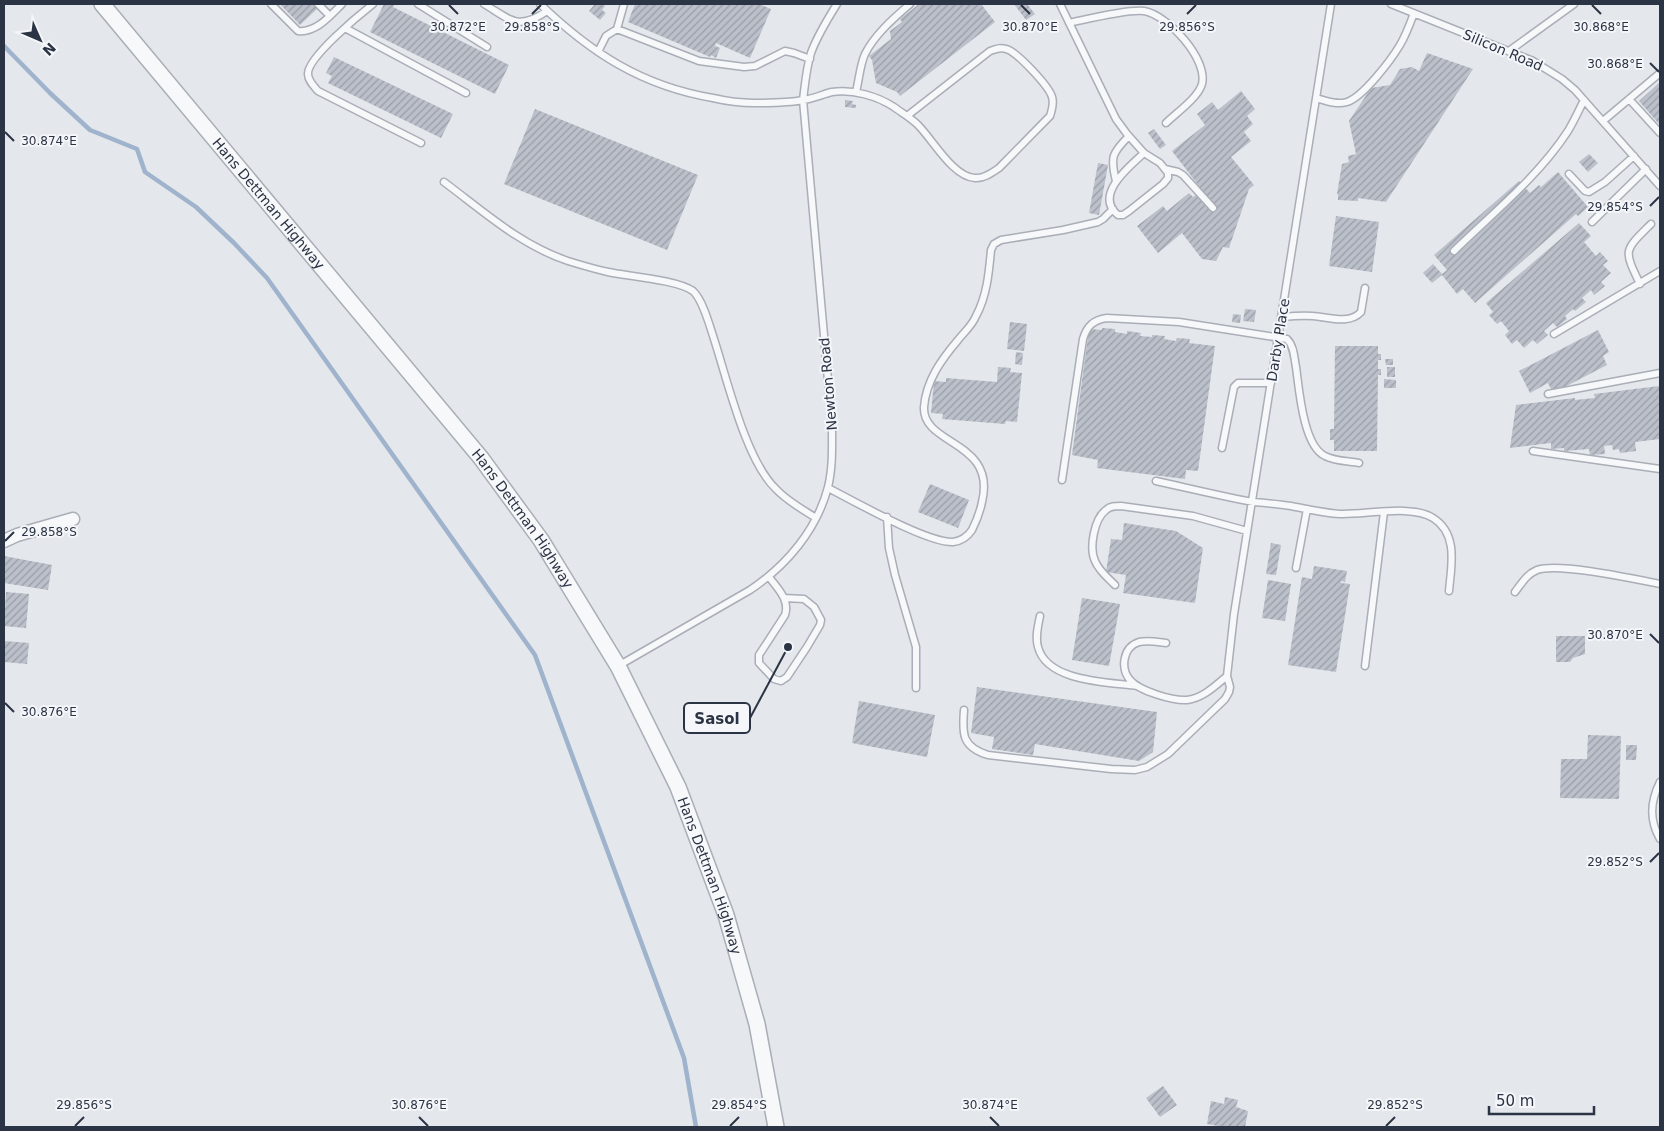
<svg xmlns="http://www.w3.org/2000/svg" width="1664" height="1131" font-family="'DejaVu Sans',sans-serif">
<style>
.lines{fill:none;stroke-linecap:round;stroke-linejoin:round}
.stream{stroke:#9fb4cc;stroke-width:4.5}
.building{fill:url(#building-hatch)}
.service-casing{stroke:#a9aeb7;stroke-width:9}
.minor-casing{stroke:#a9aeb7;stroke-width:15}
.tertiary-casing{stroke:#a9aeb7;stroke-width:18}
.service{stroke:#f7f8fa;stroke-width:6}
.minor{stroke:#f7f8fa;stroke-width:12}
.tertiary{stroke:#f7f8fa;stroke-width:15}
.ticks{fill:none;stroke:#2b3445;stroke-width:2}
.labels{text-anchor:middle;stroke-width:4;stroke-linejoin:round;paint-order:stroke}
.street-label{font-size:14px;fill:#2b3445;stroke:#f4f6f9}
.ticks-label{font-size:12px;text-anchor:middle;fill:#2b3445;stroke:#f4f6f9;stroke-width:4;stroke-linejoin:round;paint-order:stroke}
.leader{fill:none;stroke:#2b3445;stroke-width:2}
.callout-dot{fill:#2b3445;stroke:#f4f6f9;stroke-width:2}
.callout{fill:#f4f6f9;stroke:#2b3445;stroke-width:2}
.callout-label{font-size:15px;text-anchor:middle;font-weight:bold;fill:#2b3445}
</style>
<defs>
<pattern id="building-hatch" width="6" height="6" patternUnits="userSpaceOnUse" patternTransform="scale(1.25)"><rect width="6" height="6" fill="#bbc0ca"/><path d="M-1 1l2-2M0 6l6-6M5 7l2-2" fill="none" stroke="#989da6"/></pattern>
</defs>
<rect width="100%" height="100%" fill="#e4e7ec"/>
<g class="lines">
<path class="stream" d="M4 46 50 93 90 130 137 149 145 172 196 207 234 243 267 278 535 655 684 1058 696 1127"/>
</g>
<path class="building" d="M280 4H314L318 8 300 25Z
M384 4H395L393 7 509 65 495 94 370 32Z
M595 4H602L605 6 602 10 606 13 600 20 589 11Z
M635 4H759L771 9 750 58 716 43 715 46 720 48 716 58 711 55 710 57 628 22Z
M919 4H981L995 22 900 96 897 92 876 83 872 60 869 56 891 39 890 31 902 22 900 19Z
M1014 4H1027L1035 14 1026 20Z
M1427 53 1473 69 1386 202 1358 198V201L1338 200V194H1337L1342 164 1349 162 1348 156 1356 154 1349 121 1371 88 1390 85 1400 69 1412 67 1419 71Z
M334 57 453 114 441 138 328 83 332 76 326 73Z
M1660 82V125L1639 101Z
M1241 91 1255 109 1247 116 1253 124 1244 132 1251 141 1231 157 1254 185 1249 189 1229 248 1223 247 1216 261 1202 259 1182 233 1158 253 1137 226 1163 206 1167 211 1189 193 1193 197 1202 190 1172 151 1205 125 1197 114 1212 102 1218 110Z
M845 100 853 101 852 104 856 105V108L845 107Z
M535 109 698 175 667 250 504 184Z
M1154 129 1166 145 1160 149 1148 133Z
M1589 154 1598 163 1588 172 1579 162Z
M1098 163 1108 165 1099 215 1089 213Z
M1558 172 1588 207 1578 216 1576 214 1475 303 1463 289 1457 294 1442 275 1432 283 1423 273 1433 264 1442 274 1447 270 1434 255 1519 181 1530 193 1539 185 1541 187Z
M1336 216 1379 222 1372 272 1329 266Z
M1579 223 1591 236 1584 242 1596 256 1600 252 1608 261 1603 265 1611 273 1601 282 1605 286 1594 295 1591 290 1582 298 1586 302 1575 311 1573 309 1565 316 1567 319 1557 327 1553 323 1544 331 1548 335 1537 344 1533 340 1524 348 1517 340 1512 344 1505 335 1509 331 1501 321 1497 324 1489 315 1493 312 1486 303Z
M1245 309 1256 310 1254 322 1243 321Z
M1233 314 1241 315 1240 323 1232 322Z
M1010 322 1027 324 1024 351 1007 349Z
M1102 328 1115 329V332L1127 334V331L1141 333 1140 336 1152 337V335L1165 336 1164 339 1176 341 1177 338 1190 339 1189 343 1215 346 1198 471 1186 470 1185 479 1097 468 1098 460 1072 455 1089 329 1102 330Z
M1598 330 1609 352 1603 356 1607 365 1553 393 1548 383 1530 393 1519 371Z
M1335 346H1378V354H1381V360H1378V369H1381V375H1378L1377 451H1334V440H1330V429H1334Z
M1016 352 1023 353 1022 365 1015 364Z
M1385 359H1393V365H1386Z
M998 367 1011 368 1010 372 1022 373 1017 422 1006 421 1005 424 942 419 943 414 931 413 934 381 946 382V378L997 382Z
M1387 367H1395V377H1387Z
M1384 379 1396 380V388H1384Z
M1659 386 1660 439 1635 442 1636 451 1620 453 1619 449 1613 450 1612 445 1604 446 1605 454 1590 455 1589 449 1564 451V448L1551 449V443L1510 448 1516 405 1575 398V400L1595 398 1594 394Z
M930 484 969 500 958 528 918 512Z
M1124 523 1176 531 1203 548 1195 603 1123 593 1126 575 1106 572 1111 539 1122 540Z
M1271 543 1281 545 1276 575 1266 574Z
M4 556 52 565 48 590 4 583Z
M1314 566 1347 571 1345 582 1341 581V583L1350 584 1336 672 1288 665 1302 577 1312 579Z
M1268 580 1291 584 1285 621 1262 618Z
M6 592 29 594 26 628 4 626Z
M1082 598 1120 604 1109 666 1072 660Z
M1556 636H1585V654L1573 658 1570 662H1556Z
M4 641 29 643 27 664 4 662Z
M977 687 1157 712 1153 752 1139 761 1035 744 1033 755 992 749 994 737 971 733Z
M859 701 935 715 927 757 852 743Z
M1588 735 1621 736 1619 799 1560 798 1561 759H1587Z
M1626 745H1637L1636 760H1626Z
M1163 1086 1177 1105 1160 1117 1146 1098Z
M1225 1097 1238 1100 1236 1107 1248 1111 1245 1127H1224L1207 1124 1211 1101 1224 1104Z"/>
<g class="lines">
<defs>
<path id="service" d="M271 4 298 31C316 33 330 16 342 4
M318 4 330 16
M373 4C359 15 307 58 308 74 308 81 314 86 318 91L421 143
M418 4 487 47
M484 4C511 20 518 31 547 11
M540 4C591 53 642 86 713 98 726 101 741 103 754 103 770 103 788 103 803 100 813 99 823 94 832 92 853 89 877 96 894 107 902 113 911 118 918 125 933 140 953 177 975 178 984 179 993 172 999 168L1050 116C1052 110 1054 103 1052 97 1049 86 1016 51 1006 49 1000 47 996 49 990 51L907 116
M1060 4 1116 119 1127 134 1144 153 1160 163 1168 173V178L1163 184 1129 211 1123 215H1118C1093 195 1130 166 1144 153
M1391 4 1533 61 1562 79 1575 90 1660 186
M1069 23C1088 19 1127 9 1144 11 1168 15 1208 59 1202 84 1198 98 1176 113 1166 123
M345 28 466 93
M617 29 624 4
M1509 51 1574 4
M598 52 606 36 617 29 699 61 744 67 755 66 785 51 794 53 810 59
M856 92C859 80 860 65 865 54 875 34 894 18 910 4
M1316 98C1326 101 1337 105 1347 102 1363 97 1391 60 1400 45 1406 35 1410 24 1414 13
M1629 99 1660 133
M1603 121 1660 73
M1165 169 1178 172 1183 175 1213 208
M1569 174 1585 191 1589 192 1605 182 1634 156
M1116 181C1110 157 1112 153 1129 136
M444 182C483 211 520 245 568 261 581 265 594 269 608 272 627 276 678 280 693 291 703 300 710 327 714 339 727 379 746 461 776 489 787 501 802 509 816 518
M1592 222 1646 169
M1454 251C1493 213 1538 177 1568 131 1574 121 1579 110 1584 100
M1640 284C1623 249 1624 251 1651 224
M1281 317C1292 316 1302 315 1313 316 1328 317 1349 325 1361 312L1365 288
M1554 334 1660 271
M1548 394 1660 373
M1222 448 1234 387 1238 383H1271
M1533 451 1660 469
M1062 480 1083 339C1087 326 1093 320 1107 318L1179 322 1287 339C1294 346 1294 357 1296 367 1299 388 1303 446 1325 456 1334 461 1348 461 1359 463
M1156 481C1188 488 1221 496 1253 502 1266 503 1278 504 1291 506 1307 509 1323 513 1340 514 1365 515 1412 504 1433 518 1459 534 1451 567 1449 591
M828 488C854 501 927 543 953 542 961 541 968 536 972 530 977 520 980 512 982 502 997 440 922 446 924 407 926 381 941 360 958 340 964 332 972 326 976 316 987 296 989 272 991 250L994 244 1001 240 1063 230 1098 222 1103 219 1113 209
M887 517 889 548 895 575 916 647V688
M1296 568 1307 509
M769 577C778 589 790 600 785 615L759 655V663L774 679 781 681 787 677 807 647 820 625 821 620 814 607 804 599 784 598
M1115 585C1108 578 1099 571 1095 561 1089 548 1094 519 1106 510 1110 506 1115 506 1121 506L1193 516 1247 531
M1515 592C1521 584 1527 574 1537 570 1558 562 1635 579 1660 584
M1040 616C1038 626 1035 637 1038 647 1047 682 1108 682 1137 686
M1166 643C1158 642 1148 640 1139 642 1123 647 1120 668 1130 680 1139 691 1173 701 1187 700 1203 698 1215 686 1227 676
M618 666 750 590C786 566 817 530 828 487 833 467 832 446 832 425L803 100C805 85 806 69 811 53 817 36 827 20 837 4
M1365 666 1384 512
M964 710C962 734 962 747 988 755L1111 769 1135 770 1147 767 1168 754 1225 699 1229 692 1230 687 1227 676 1234 614 1331 4
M1660 782C1650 802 1649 820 1660 839"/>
<path id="minor" d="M4 541 17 535 73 519"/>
<g id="tertiary">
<path id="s1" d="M102 4 481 458 541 540 618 666 678 787 726 915 757 1024 776 1127"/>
</g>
</defs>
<use href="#service" class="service-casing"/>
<use href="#minor" class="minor-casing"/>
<use href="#tertiary" class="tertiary-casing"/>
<use href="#service" class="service"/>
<use href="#minor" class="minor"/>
<use href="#tertiary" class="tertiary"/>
</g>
<path class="ticks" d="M449 5 458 14M1021 5 1030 14M1592 5 1601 14M532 14 541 5M1187 14 1196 5M1650 63 1659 72M5 132 14 141M1650 206 1659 197M5 541 14 532M1650 634 1659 643M5 703 14 712M1650 862 1659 853M419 1117 428 1126M990 1117 999 1126M75 1126 84 1117M730 1126 739 1117M1386 1126 1395 1117"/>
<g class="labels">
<g class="street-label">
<text transform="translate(1503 50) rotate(23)" y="5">Silicon Road</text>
<text dy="5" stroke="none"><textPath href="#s1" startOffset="260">Hans Dettman Highway</textPath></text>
<text transform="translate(1278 340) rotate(-81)" y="5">Darby Place</text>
<text transform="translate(828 384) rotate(-95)" y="5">Newton Road</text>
<text dy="5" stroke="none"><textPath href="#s1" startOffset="665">Hans Dettman Highway</textPath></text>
<text dy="5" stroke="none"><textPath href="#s1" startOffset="1070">Hans Dettman Highway</textPath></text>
</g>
</g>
<g class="ticks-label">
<text x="1601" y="31">30.868°E</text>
<text x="458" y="31">30.872°E</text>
<text x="532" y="31">29.858°S</text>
<text x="1030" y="31">30.870°E</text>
<text x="1187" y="31">29.856°S</text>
<text x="1615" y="68">30.868°E</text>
<text x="49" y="145">30.874°E</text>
<text x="1615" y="211">29.854°S</text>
<text x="49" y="536">29.858°S</text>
<text x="1615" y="639">30.870°E</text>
<text x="49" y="716">30.876°E</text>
<text x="1615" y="866">29.852°S</text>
<text x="84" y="1109">29.856°S</text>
<text x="739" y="1109">29.854°S</text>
<text x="1395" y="1109">29.852°S</text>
<text x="419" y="1109">30.876°E</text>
<text x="990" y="1109">30.874°E</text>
</g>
<path class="leader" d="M788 647L750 718"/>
<circle class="callout-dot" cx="788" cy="647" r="5"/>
<rect class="callout" x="684" y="703" width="66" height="30" rx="5"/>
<g class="callout-label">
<text x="717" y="724">Sasol</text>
</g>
<rect width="1664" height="1131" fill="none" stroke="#2b3445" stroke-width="10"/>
<g transform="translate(40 40) rotate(135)" stroke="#f4f6f9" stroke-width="4" paint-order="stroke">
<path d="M0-4L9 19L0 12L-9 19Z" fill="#2b3445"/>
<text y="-8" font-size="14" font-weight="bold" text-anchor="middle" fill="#2b3445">N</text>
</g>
<path d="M1489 1106v8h105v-8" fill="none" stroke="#2b3445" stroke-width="2.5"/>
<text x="1496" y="1106" font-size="15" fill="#2b3445" stroke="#f4f6f9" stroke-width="4" paint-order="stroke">50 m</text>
</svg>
